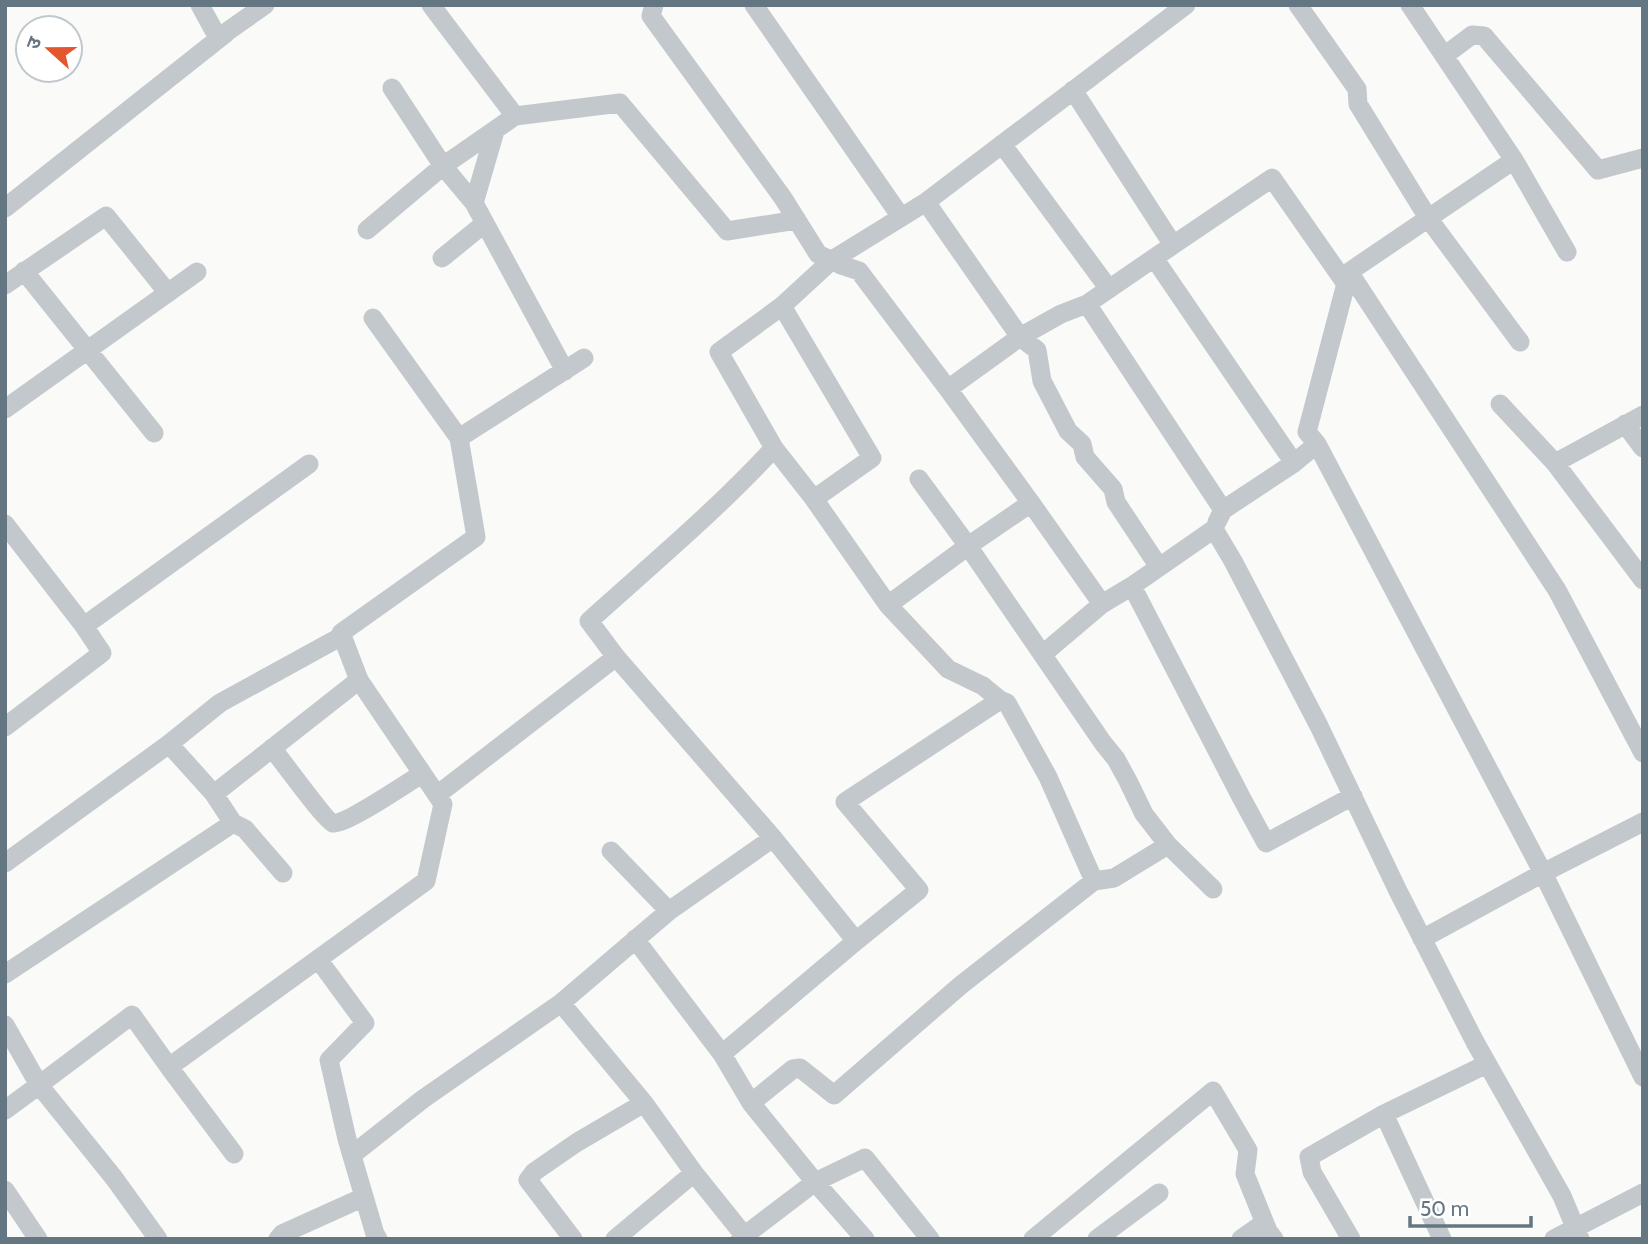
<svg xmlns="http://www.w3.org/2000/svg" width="1648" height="1244" font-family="Cabin,'Noto Sans Devanagari',sans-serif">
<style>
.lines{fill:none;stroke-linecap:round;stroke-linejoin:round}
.minor{stroke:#c3c8cc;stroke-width:19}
</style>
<rect width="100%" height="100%" fill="#fafaf8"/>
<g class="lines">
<path class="minor" d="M200 5 218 38 265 5
M431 5 515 116
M654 5 651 16 783 198 818 254 841 265 859 271 948 389 1031 503
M754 5 901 217
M1298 5 1357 89 1358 104 1428 218 1520 342
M1410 5 1514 160 1349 272 1307 432 1317 444 1543 873 1643 1077
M1444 56 1472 35 1484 36 1598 170 1643 158
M392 88 443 166 474 203 565 371
M1002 144 1109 289
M1514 160 1567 252
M926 202 1020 337 1037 350 1042 381 1068 431 1082 444 1085 457 1113 489 1116 502 1159 567
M474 203 495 131
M5 208 226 33
M367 230 443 166 515 116 620 103 727 231 797 220
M1173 245 1272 178 1346 284
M442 258 485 223
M1154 258 1294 463
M24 271 154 433
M1349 272 1557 590 1643 753
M5 285 106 216 168 293
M1087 304 1223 510
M782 306 832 260 926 202 1186 5
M373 318 459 438
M948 389 1020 337 1061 314 1087 304 1173 245 1073 90
M1500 404 1555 463
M5 409 197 272
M1643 415 1555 463 1643 580
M1625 424 1643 448
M919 479 968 546 1103 743 1116 759 1128 781 1144 814 1168 845 1213 889
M814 499 872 458 782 306 719 352 774 448 814 499 888 605
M1217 522 1223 510 1294 463 1317 444
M5 524 84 626 102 653 5 727
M84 626 309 464
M1043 654 1102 604
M359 680 341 633 476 537 459 438 584 358
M1000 700 983 686 948 669 888 605 968 546 1031 503 1102 604 1132 586
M169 744 220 703 342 636
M272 748C280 758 326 821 333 823 346 825 408 782 422 774
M214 794 233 823 245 829 283 873
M437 795 616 657
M1353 796 1266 843 1241 797 1132 586 1214 529 1233 561 1319 726 1398 891 1475 1042 1562 1196 1580 1239
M773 838 616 657 589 621C652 564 717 510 774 448
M611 851 669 911
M5 863 169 744 214 794 359 680 443 804 426 881 169 1067 132 1015 39 1085 114 1178 158 1239
M1094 881 1114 878 1168 845
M1422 939 1543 873 1643 822
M318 959 365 1023 329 1060 347 1139 375 1234 378 1239
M5 974 233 823
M561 1003 644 1103 694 1173 747 1239
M5 1025 39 1085 5 1110
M722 1054 751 1103 815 1182 865 1239
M169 1067 234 1154
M751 1103 793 1069 800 1068 834 1095 961 985 1094 881 1048 777 1007 703 1000 700 845 802 919 890 856 941
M1384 1114 1442 1239
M352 1155 423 1099 561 1003 669 911 773 838 856 941 722 1054 635 939
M5 1190 38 1239
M278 1239 282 1234 364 1197
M573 1239 528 1180 534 1172 576 1143 644 1103
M615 1239 694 1173
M740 1239 815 1182 865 1158 930 1239
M1033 1239 1213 1091 1248 1150 1245 1174 1268 1231
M1097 1239 1159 1193
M1241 1239 1258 1227 1268 1231 1274 1239
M1351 1239 1312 1172 1309 1157 1384 1114 1487 1064
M1554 1239 1643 1193"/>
</g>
<rect width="1648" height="1244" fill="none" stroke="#657683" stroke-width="14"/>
<g transform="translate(49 49) rotate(291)"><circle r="33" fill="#ffffff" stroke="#c1c8cd" stroke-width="2"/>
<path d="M0-5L12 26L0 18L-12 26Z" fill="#e4572e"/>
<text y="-10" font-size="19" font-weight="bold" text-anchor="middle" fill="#657683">उ</text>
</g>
<path d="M1410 1216v10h121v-10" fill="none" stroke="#657683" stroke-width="3.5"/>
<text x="1420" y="1216" font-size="21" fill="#657683" stroke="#ffffff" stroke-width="5" paint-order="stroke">50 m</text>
</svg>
